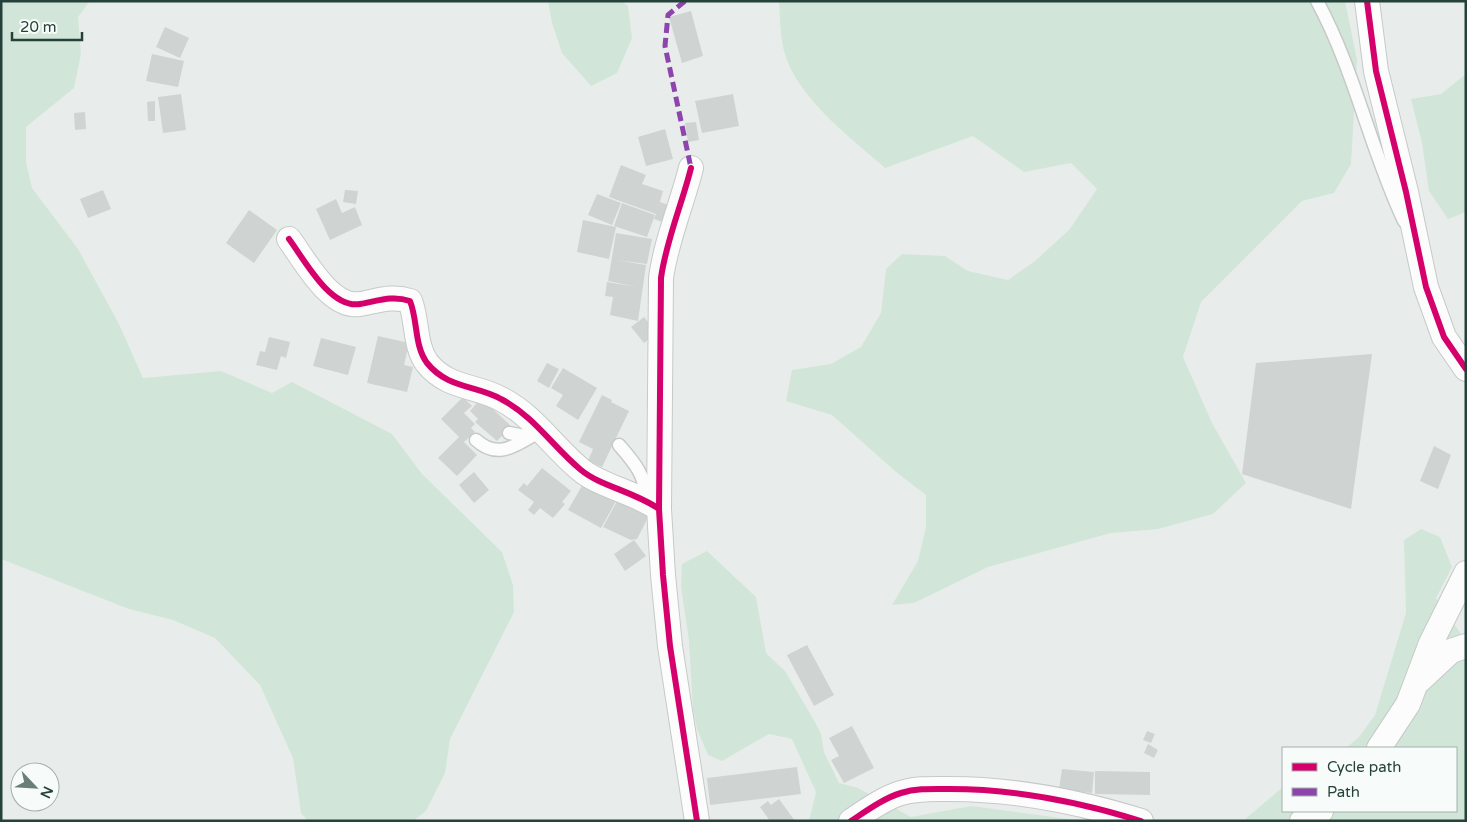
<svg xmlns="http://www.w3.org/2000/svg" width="1467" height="822" font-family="'Varela Round',sans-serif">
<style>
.green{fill:#d1e6d8}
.building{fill:#cfd4d2}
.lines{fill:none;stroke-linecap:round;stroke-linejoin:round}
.lane-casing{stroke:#c5cac8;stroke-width:15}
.street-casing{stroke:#c5cac8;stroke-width:26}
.lane{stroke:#fcfcfc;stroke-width:12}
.street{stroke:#fcfcfc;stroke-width:24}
.quiet{stroke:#8e44ad;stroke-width:5;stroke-dasharray:10 5;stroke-linecap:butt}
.cycleway-casing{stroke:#f7fbf9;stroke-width:9}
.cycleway{stroke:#d6006c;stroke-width:6}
</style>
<rect width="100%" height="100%" fill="#e8edeb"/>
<path class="green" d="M1 1H90L78 17 81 54 74 88 26 127V162L32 188 78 249 119 324 143 378 221 371 272 393 292 382 392 434 422 474 502 552 513 585 514 612 450 739 445 773 426 811 413 821H308L301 813 293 758 260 685 215 638 173 620 129 609 1 559Z
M548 1H622L628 6 632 38 617 73 591 86 562 53 552 23Z
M779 1H1345L1357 60 1351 164 1334 193 1302 201 1201 302 1183 357 1212 423 1246 483 1213 514 1158 529 1111 533 988 567 914 603 892 605 918 561 926 527V495L896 472 832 415 786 401 792 370 831 364 861 347 881 313 886 269 902 254 945 256 968 271 1008 280 1035 261 1069 230 1097 189 1071 163 1024 172 973 136 885 168C850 137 796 97 784 51 780 35 780 17 779 1Z
M1466 74V212L1448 219 1429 191 1422 143 1411 99 1441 94Z
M1421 529 1440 537 1452 567 1436 598 1466 641V821H1243L1283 787V811H1456V748H1346L1359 737 1375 715 1406 613 1404 540Z
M707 551 756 597 766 653 785 671 815 722 821 734 824 752 839 783 858 788 911 817 971 806 1083 821H809L816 792 792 739 769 734 722 761 708 755 697 729 693 709 689 641 681 587 682 564Z"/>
<path class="building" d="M691 11 703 56 682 63 669 17Z
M165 27 189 38 180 58 156 47Z
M152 54 184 61 178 87 146 81Z
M181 94 186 130 163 133 158 97Z
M733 94 739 126 702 133 695 101Z
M155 101V121H148L147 102Z
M85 112 86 129 75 130 74 113Z
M696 122 699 140 688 142 685 123Z
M665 129 673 159 646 166 638 137Z
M621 165 646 175 642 184 663 191 660 202 675 207 669 224 654 219 656 214 609 197Z
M103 190 111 209 88 218 80 199Z
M345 190 358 191 356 204 343 202Z
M597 194 621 203 612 225 588 215Z
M336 199 342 213 355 207 362 225 330 240 316 209Z
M622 203 655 215 647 237 614 226Z
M249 210 277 230 254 263 226 243Z
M583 220 616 227 609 259 577 252Z
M616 233 652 239 647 264 616 260 646 265 638 321 610 315 613 297 605 296 607 282 637 287 608 281Z
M644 317 657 333 644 343 631 327Z
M378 336 409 343 404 365 413 367 407 392 367 383Z
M269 337 290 342 286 358 281 356 277 370 256 365 260 351 265 352Z
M321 338 356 347 348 375 313 366Z
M1372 354 1351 509 1242 474 1256 363Z
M547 363 559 369 549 388 537 381Z
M563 368 597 388 578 420 556 406 563 395 551 388Z
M602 395 612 400 611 402 629 411 602 467 588 461 593 449 579 442Z
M463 397 472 406 464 413 475 424 471 428 475 432 464 442 477 455 457 476 438 458 459 437 441 419Z
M481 398 511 426 497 441 475 422 478 419 470 411Z
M1434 446 1451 455 1438 489 1420 481Z
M542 468 571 491 562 502 565 504 553 518 540 508 534 515 528 510 534 502 518 490 524 483 527 486Z
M474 472 489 490 474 503 459 485Z
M587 477 620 494 601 528 568 510Z
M621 494 633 501 629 511 634 501 652 510 637 539 631 540 603 527Z
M634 540 646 556 625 571 614 554Z
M807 645 834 695 814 706 787 655Z
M852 726 874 768 844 783 831 760 839 756 829 738Z
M1147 731 1155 734 1151 743 1143 740Z
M1148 744 1158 750 1154 758 1144 753Z
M797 767 801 794 710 805 707 778Z
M1062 769 1094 772 1092 793 1059 789Z
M1095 771 1150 772V795L1095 794Z
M779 799 795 821H770L760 807 768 801 771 805Z"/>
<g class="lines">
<defs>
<path id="lane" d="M1317 1C1355 71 1370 149 1404 221
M509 433 530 437
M476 440C500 462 519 442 543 430
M619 445C632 460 648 477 644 498"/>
<path id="street" d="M1367 1 1376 71 1406 192 1426 287 1444 337 1466 369
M691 168C682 204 666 241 661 278L659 509 663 575 670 646 697 821
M289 239C304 259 330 309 360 304 378 301 392 295 410 301 418 321 414 345 427 363 448 389 476 385 501 399 534 416 553 447 581 470 600 486 635 492 659 509
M1420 680 1451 651 1466 646
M1379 748 1408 704 1431 643 1466 573
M851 821C866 811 884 798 901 793 917 788 933 789 950 789 1015 789 1080 802 1141 821
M1302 821 1321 811"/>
</defs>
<use href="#lane" class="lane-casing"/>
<use href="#street" class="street-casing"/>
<use href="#lane" class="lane"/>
<use href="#street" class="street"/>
<path class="quiet" d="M685 1 668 15 665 46 691 168"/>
<defs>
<path id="cycleway" d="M1367 1 1376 71 1406 192 1426 287 1444 337 1466 369
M691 168C682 204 666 241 661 278L659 509 663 575 670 646 697 821
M289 239C304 259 330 309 360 304 378 301 392 295 410 301 418 321 414 345 427 363 448 389 476 385 501 399 534 416 553 447 581 470 600 486 635 492 659 509
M851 821C866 811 884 798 901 793 917 788 933 789 950 789 1015 789 1080 802 1141 821"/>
</defs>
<use href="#cycleway" class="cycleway-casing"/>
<use href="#cycleway" class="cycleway"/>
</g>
<rect width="1467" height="822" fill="none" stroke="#24423a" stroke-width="5"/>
<rect x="1282" y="747" width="175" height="65" fill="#f7fbf9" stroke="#a3b1ad"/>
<rect x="1292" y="763" width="25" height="8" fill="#d6006c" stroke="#a3b1ad"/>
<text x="1327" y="772" font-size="15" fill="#24423a">Cycle path</text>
<rect x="1292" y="788" width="25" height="8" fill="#8e44ad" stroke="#a3b1ad"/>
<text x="1327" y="797" font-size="15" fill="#24423a">Path</text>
<g transform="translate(35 787) rotate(115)"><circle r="24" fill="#f7fbf9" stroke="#a3b1ad"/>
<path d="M0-4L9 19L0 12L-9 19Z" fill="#697e78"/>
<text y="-8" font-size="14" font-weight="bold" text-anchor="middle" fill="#24423a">N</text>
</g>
<path d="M12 32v8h70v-8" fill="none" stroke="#24423a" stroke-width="2.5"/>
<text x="20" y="32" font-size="15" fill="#24423a" stroke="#f7fbf9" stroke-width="4" paint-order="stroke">20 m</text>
</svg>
